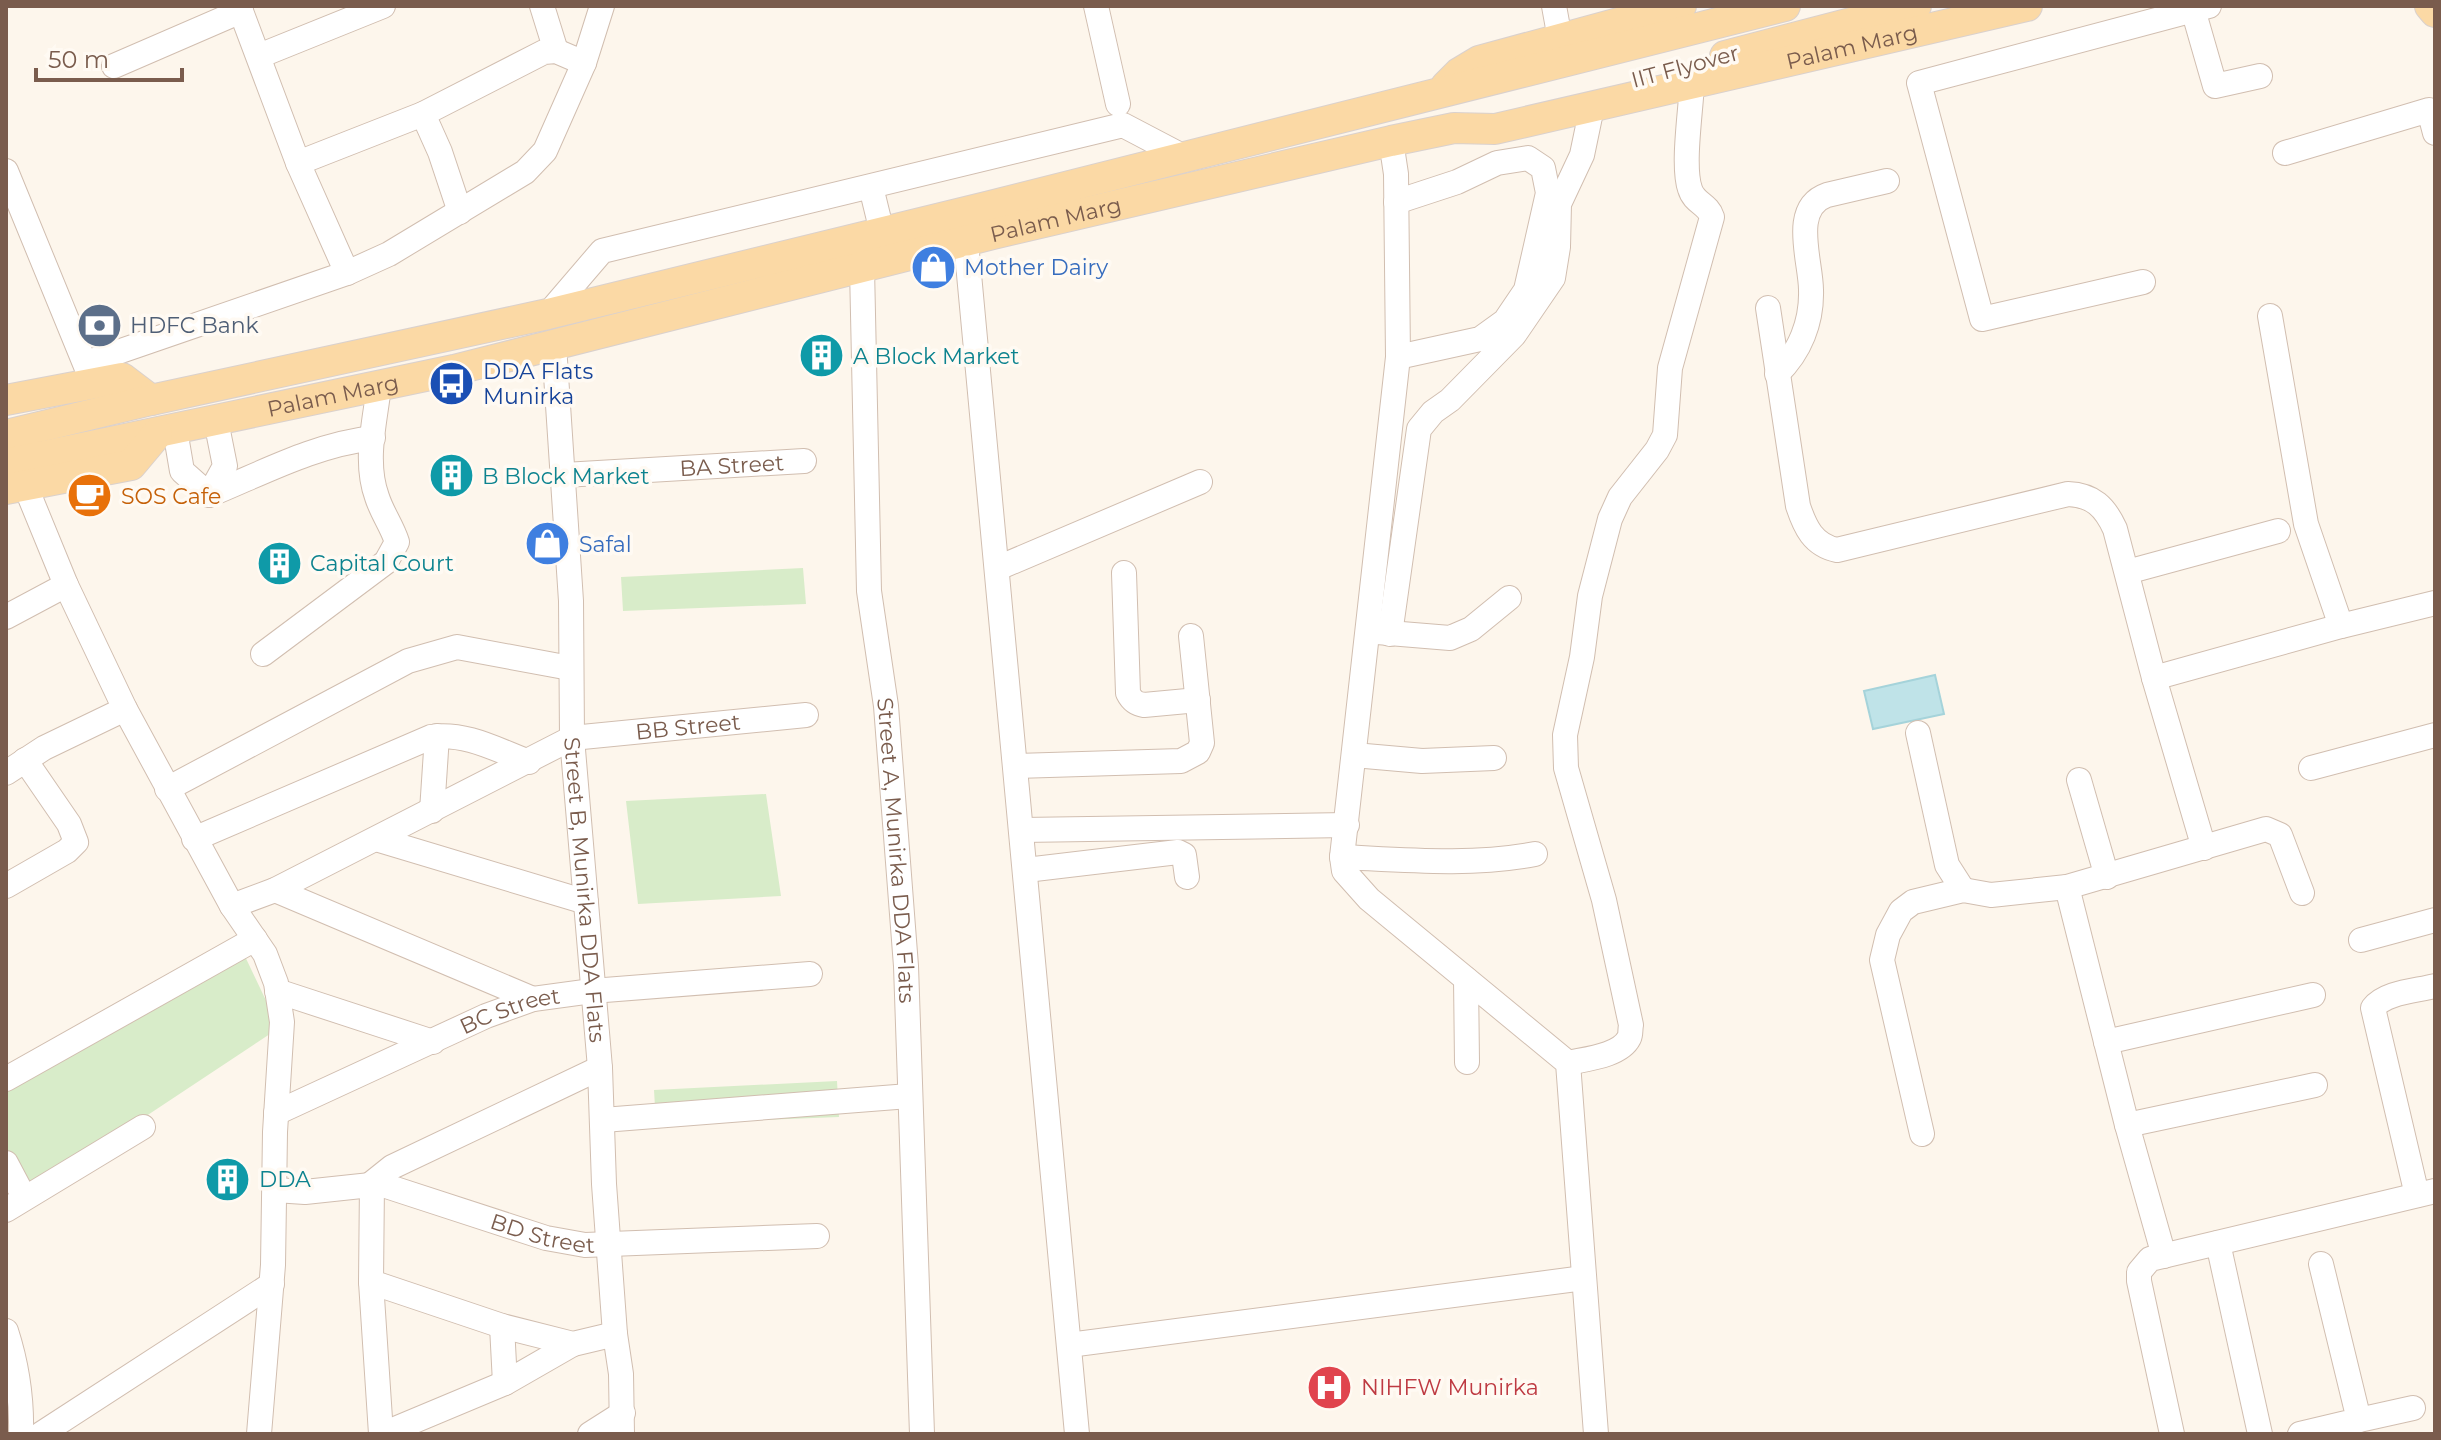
<svg xmlns="http://www.w3.org/2000/svg" width="2441" height="1440" font-family="Montserrat,sans-serif">
<style>
.green{fill:#d8ecc9}
.water{fill:#bfe3e8;stroke:#a5d3da;stroke-width:2}
.lines{fill:none;stroke-linecap:round;stroke-linejoin:round}
.minor-casing{stroke:#d1beb0;stroke-width:26}
.major-casing{stroke:#dad1cd;stroke-width:32}
.minor{stroke:#fff;stroke-width:24}
.major{stroke:#fbd9a5;stroke-width:30}
.labels{text-anchor:middle;stroke-width:7;stroke-linejoin:round;paint-order:stroke}
.street-label{font-size:22px;fill:#7a5c4d;stroke:#fffaf3}
.shop-label{font-size:22px;fill:#366cbe;stroke:#fffaf3;text-anchor:start}
.service-label{font-size:22px;fill:#4e5e75;stroke:#fffaf3;text-anchor:start}
.culture-label{font-size:22px;fill:#0d838f;stroke:#fffaf3;text-anchor:start}
.transit-label{font-size:22px;fill:#164399;stroke:#fffaf3;text-anchor:start}
.food-label{font-size:22px;fill:#c56008;stroke:#fffaf3;text-anchor:start}
.health-label{font-size:22px;fill:#be3a42;stroke:#fffaf3;text-anchor:start}
</style>
<rect width="100%" height="100%" fill="#fdf6ec"/>
<path class="green" d="M803 568 806 604 623 611 621 577Z
M766 794 781 896 638 904 626 801Z
M241 948 279 1028 24 1197 6 1163V1079Z
M837 1081 839 1117 656 1124 654 1090Z"/>
<path class="water" d="M1935 675 1944 714 1873 729 1864 691Z"/>
<g class="lines">
<defs>
<g id="minor">
<path d="M239 6 298 163 347 273"/>
<path d="M542 6 556 51"/>
<path d="M1096 6 1118 104"/>
<path d="M1554 6 1560 39"/>
<path d="M2192 6 2215 86 2260 76"/>
<path d="M259 56 383 6"/>
<path d="M114 66 241 11"/>
<path d="M423 114 440 152 460 212"/>
<path d="M1391 141 1396 174 1398 357 1342 857 1344 871 1369 899 1568 1063 1596 1434"/>
<path d="M2285 153 2429 110 2435 133"/>
<path d="M298 163 423 114 544 52 556 51 584 63"/>
<path d="M6 171 90 376"/>
<path d="M871 187 882 232"/>
<path d="M1396 202 1457 182 1497 163 1528 158 1543 168 1548 193 1526 290 1505 321 1480 339 1398 357"/>
<path d="M966 242 1077 1434"/>
<path id="s1" d="M862 268 869 591 886 706 906 966 922 1434"/>
<path d="M2143 282 1982 319 1919 83 2209 6"/>
<path d="M1768 308 1798 506C1805 527 1813 545 1837 550L2068 494C2093 495 2105 507 2115 529L2154 678 2204 848"/>
<path d="M548 314 602 251 1123 125 1184 157"/>
<path d="M2270 316 2306 524 2341 626"/>
<path id="s2" d="M554 345 571 601 572 738 600 1068 604 1184 615 1334 621 1374 622 1434"/>
<path d="M86 363 347 273 389 254 525 172 545 151 584 63 602 6"/>
<path d="M1777 374C1800 352 1812 322 1811 290 1811 261 1790 208 1827 195L1887 181"/>
<path d="M175 430 182 471 209 495 225 466 216 421"/>
<path id="s3" d="M564 475 804 461"/>
<path d="M25 485 66 585 125 709 232 906 265 954 276 983 282 1022 275 1132 273 1265 259 1434"/>
<path d="M209 495C263 473 314 445 373 438"/>
<path d="M998 568 1200 482"/>
<path d="M2127 572 2278 531"/>
<path d="M1124 573 1128 693C1132 701 1136 704 1144 705L1198 700"/>
<path d="M6 617 66 585"/>
<path d="M1377 632 1450 638 1471 629 1509 598"/>
<path d="M1390 634 1419 429 1433 412 1450 400 1514 335 1553 278 1558 247 1559 204 1582 155 1592 107"/>
<path d="M263 654 386 562 397 542C392 526 382 513 377 497 364 461 375 422 379 386"/>
<path d="M2154 678 2341 626 2435 603"/>
<path d="M1918 733 1947 865 1963 890"/>
<path d="M1354 755 1422 761 1494 758"/>
<path d="M1016 766 1181 761 1198 752 1202 743 1191 636"/>
<path d="M2311 768 2435 735"/>
<path d="M6 773 44 748 125 709"/>
<path d="M2079 780 2107 877"/>
<path d="M167 789 408 661 457 647 570 668"/>
<path d="M432 811 437 736"/>
<path d="M1022 830 1347 825"/>
<path d="M194 839 431 737C466 732 497 750 529 762"/>
<path d="M376 839 586 902"/>
<path d="M1342 857C1406 860 1471 866 1535 854"/>
<path d="M1026 870 1178 852 1184 855 1187 877"/>
<path d="M6 886 67 851 76 842 69 824 25 760"/>
<path d="M2067 887 2127 1125 2164 1256"/>
<path d="M275 890 533 999"/>
<path id="s4" d="M232 906 275 890 572 738 806 715"/>
<path d="M2361 940 2435 920"/>
<path d="M1466 979 1467 1062"/>
<path d="M277 991 433 1042"/>
<path d="M2106 1042 2313 995"/>
<path d="M1568 1063C1585 1059 1620 1056 1629 1038 1631 1034 1630 1029 1631 1025L1604 900 1566 768 1565 735 1582 657 1590 596 1610 519 1620 497 1657 450 1665 435 1670 368 1712 217C1708 204 1694 203 1690 189 1682 166 1691 110 1692 83"/>
<path d="M6 1079 255 939"/>
<path id="s5" d="M276 1113 486 1016 533 999 592 991 810 974"/>
<path d="M603 1120 909 1096"/>
<path d="M2127 1125 2315 1085"/>
<path d="M1922 1134 1882 960 1888 935 1901 911 1913 902 1963 890 1991 895 2067 887 2266 829 2280 835 2302 893"/>
<path d="M6 1163 24 1197"/>
<path id="s6" d="M275 1190 305 1192 380 1184 546 1238 585 1245 817 1236"/>
<path d="M2417 1195 2373 1008C2385 992 2416 991 2435 986"/>
<path d="M6 1210 143 1127"/>
<path d="M2218 1243 2260 1434"/>
<path d="M371 1282 502 1326 573 1344 615 1334"/>
<path d="M502 1326 505 1383"/>
<path d="M6 1331C17 1365 22 1398 21 1434"/>
<path d="M1069 1345 1584 1278"/>
<path d="M2359 1420 2413 1408"/>
<path d="M41 1434 272 1284"/>
<path d="M381 1434 371 1282 372 1183 392 1167 600 1068"/>
<path d="M383 1434 505 1383 573 1344"/>
<path d="M590 1434 623 1413"/>
<path d="M2172 1434 2139 1281V1272L2150 1259 2435 1191"/>
<path d="M2300 1434 2359 1420 2321 1264"/>
</g>
<g id="major">
<path d="M2430 6 2435 12"/>
<path d="M1725 56 1916 6"/>
<path d="M1446 86 1459 73 1479 61 1681 6"/>
<path d="M6 400 122 378 151 400"/>
<path d="M6 435 151 400 548 314 990 206 1785 6"/>
<path id="s7" d="M6 464 454 370 993 234 1391 141 1454 128 1495 129 2027 6"/>
<path d="M6 489 131 465 157 434"/>
</g>
</defs>
<use href="#minor" class="minor-casing"/>
<use href="#major" class="major-casing"/>
<use href="#minor" class="minor"/>
<use href="#major" class="major"/>
</g>
<defs>
<symbol id="shop-disc" viewBox="-11 -11 22 22"><circle r="9.5" fill="#3f7fe0" stroke="#fffaf3"/><path d="M-5-2.5h2.3a2.7 3.5 0 0 1 5.4 0H5L5.5 6h-11ZM-1.5-2.5h3a1.5 2.3 0 0 0-3 0Z" fill="#fff"/></symbol>
<symbol id="bank-disc" viewBox="-11 -11 22 22"><circle r="9.5" fill="#5c6f8a" stroke="#fffaf3"/><path d="M-6-4H6V4H-6ZM0-2.3a2.3 2.3 0 1 0 0 4.6a2.3 2.3 0 1 0 0-4.6Z" fill="#fff"/></symbol>
<symbol id="building-disc" viewBox="-11 -11 22 22"><circle r="9.5" fill="#0f9aa8" stroke="#fffaf3"/><path d="M-4-6H4V6H1V3H-1V6H-4ZM-2.5-4.3h1.7v1.8h-1.7ZM.8-4.3h1.7v1.8H.8ZM-2.5-1h1.7V.8h-1.7ZM.8-1h1.7V.8H.8Z" fill="#fff"/></symbol>
<symbol id="bus-disc" viewBox="-11 -11 22 22"><circle r="9.5" fill="#1a4fb4" stroke="#fffaf3"/><path d="M-5-6H5V4H4V6H2V4H-2V6H-4V4H-5ZM-3.5-4V0h7V-4ZM-3.5 1.2v1.5H-2V1.2ZM2 1.2v1.5H3.5V1.2Z" fill="#fff"/></symbol>
<symbol id="cafe-disc" viewBox="-11 -11 22 22"><circle r="9.5" fill="#e8710a" stroke="#fffaf3"/><path d="M-5.5-4.5H6V0H3Q3 3.5 0 3.5H-2.5Q-5.5 3.5-5.5 0ZM3-3.2v2h1.7v-2ZM-6 4.5H4V6H-6Z" fill="#fff"/></symbol>
<symbol id="hospital-disc" viewBox="-11 -11 22 22"><circle r="9.5" fill="#e0444e" stroke="#fffaf3"/><path d="M-5-5h3v3.5h4V-5h3V5h-3V1.5h-4V5h-3Z" fill="#fff"/></symbol>
</defs>
<g fill-rule="evenodd">
<use href="#shop-disc" x="908" y="242" width="51" height="51"/>
<use href="#bank-disc" x="74" y="300" width="51" height="51"/>
<use href="#building-disc" x="796" y="330" width="51" height="51"/>
<use href="#bus-disc" x="426" y="358" width="51" height="51"/>
<use href="#building-disc" x="426" y="450" width="51" height="51"/>
<use href="#cafe-disc" x="64" y="470" width="51" height="51"/>
<use href="#shop-disc" x="522" y="518" width="51" height="51"/>
<use href="#building-disc" x="254" y="538" width="51" height="51"/>
<use href="#building-disc" x="202" y="1154" width="51" height="51"/>
<use href="#hospital-disc" x="1304" y="1362" width="51" height="51"/>
</g>
<g class="labels">
<g class="street-label">
<text dy="8" stroke="none"><textPath href="#s7" startOffset="1894">Palam Marg</textPath></text>
<text transform="translate(1685 66) rotate(-15)" y="8">IIT Flyover</text>
<text dy="8" stroke="none"><textPath href="#s7" startOffset="1078">Palam Marg</textPath></text>
<text dy="8" stroke="none"><textPath href="#s7" startOffset="334">Palam Marg</textPath></text>
<text dy="8" stroke="none"><textPath href="#s3" startOffset="168">BA Street</textPath></text>
<text dy="8" stroke="none"><textPath href="#s4" startOffset="496">BB Street</textPath></text>
<text dy="8" stroke="none"><textPath href="#s1" startOffset="584">Street A, Munirka DDA Flats</textPath></text>
<text dy="8" stroke="none"><textPath href="#s2" startOffset="546">Street B, Munirka DDA Flats</textPath></text>
<text dy="8" stroke="none"><textPath href="#s5" startOffset="256">BC Street</textPath></text>
<text dy="8" stroke="none"><textPath href="#s6" startOffset="276">BD Street</textPath></text>
</g>
<g class="shop-label">
<text x="964" y="275">Mother Dairy</text>
<text x="579" y="552">Safal</text>
</g>
<g class="service-label">
<text x="130" y="333">HDFC Bank</text>
</g>
<g class="culture-label">
<text x="853" y="364">A Block Market</text>
<text x="482" y="484">B Block Market</text>
<text x="310" y="571">Capital Court</text>
<text x="259" y="1187">DDA</text>
</g>
<g class="transit-label">
<text x="483" y="379">DDA Flats<tspan x="483" dy="25">Munirka</tspan></text>
</g>
<g class="food-label">
<text x="121" y="504">SOS Cafe</text>
</g>
<g class="health-label">
<text x="1361" y="1395">NIHFW Munirka</text>
</g>
</g>
<rect width="2441" height="1440" fill="none" stroke="#7a5c4d" stroke-width="16"/>
<path d="M36 68v12h146v-12" fill="none" stroke="#7a5c4d" stroke-width="4"/>
<text x="48" y="68" font-size="24" fill="#7a5c4d" stroke="#fffaf3" stroke-width="6" paint-order="stroke">50 m</text>
</svg>
